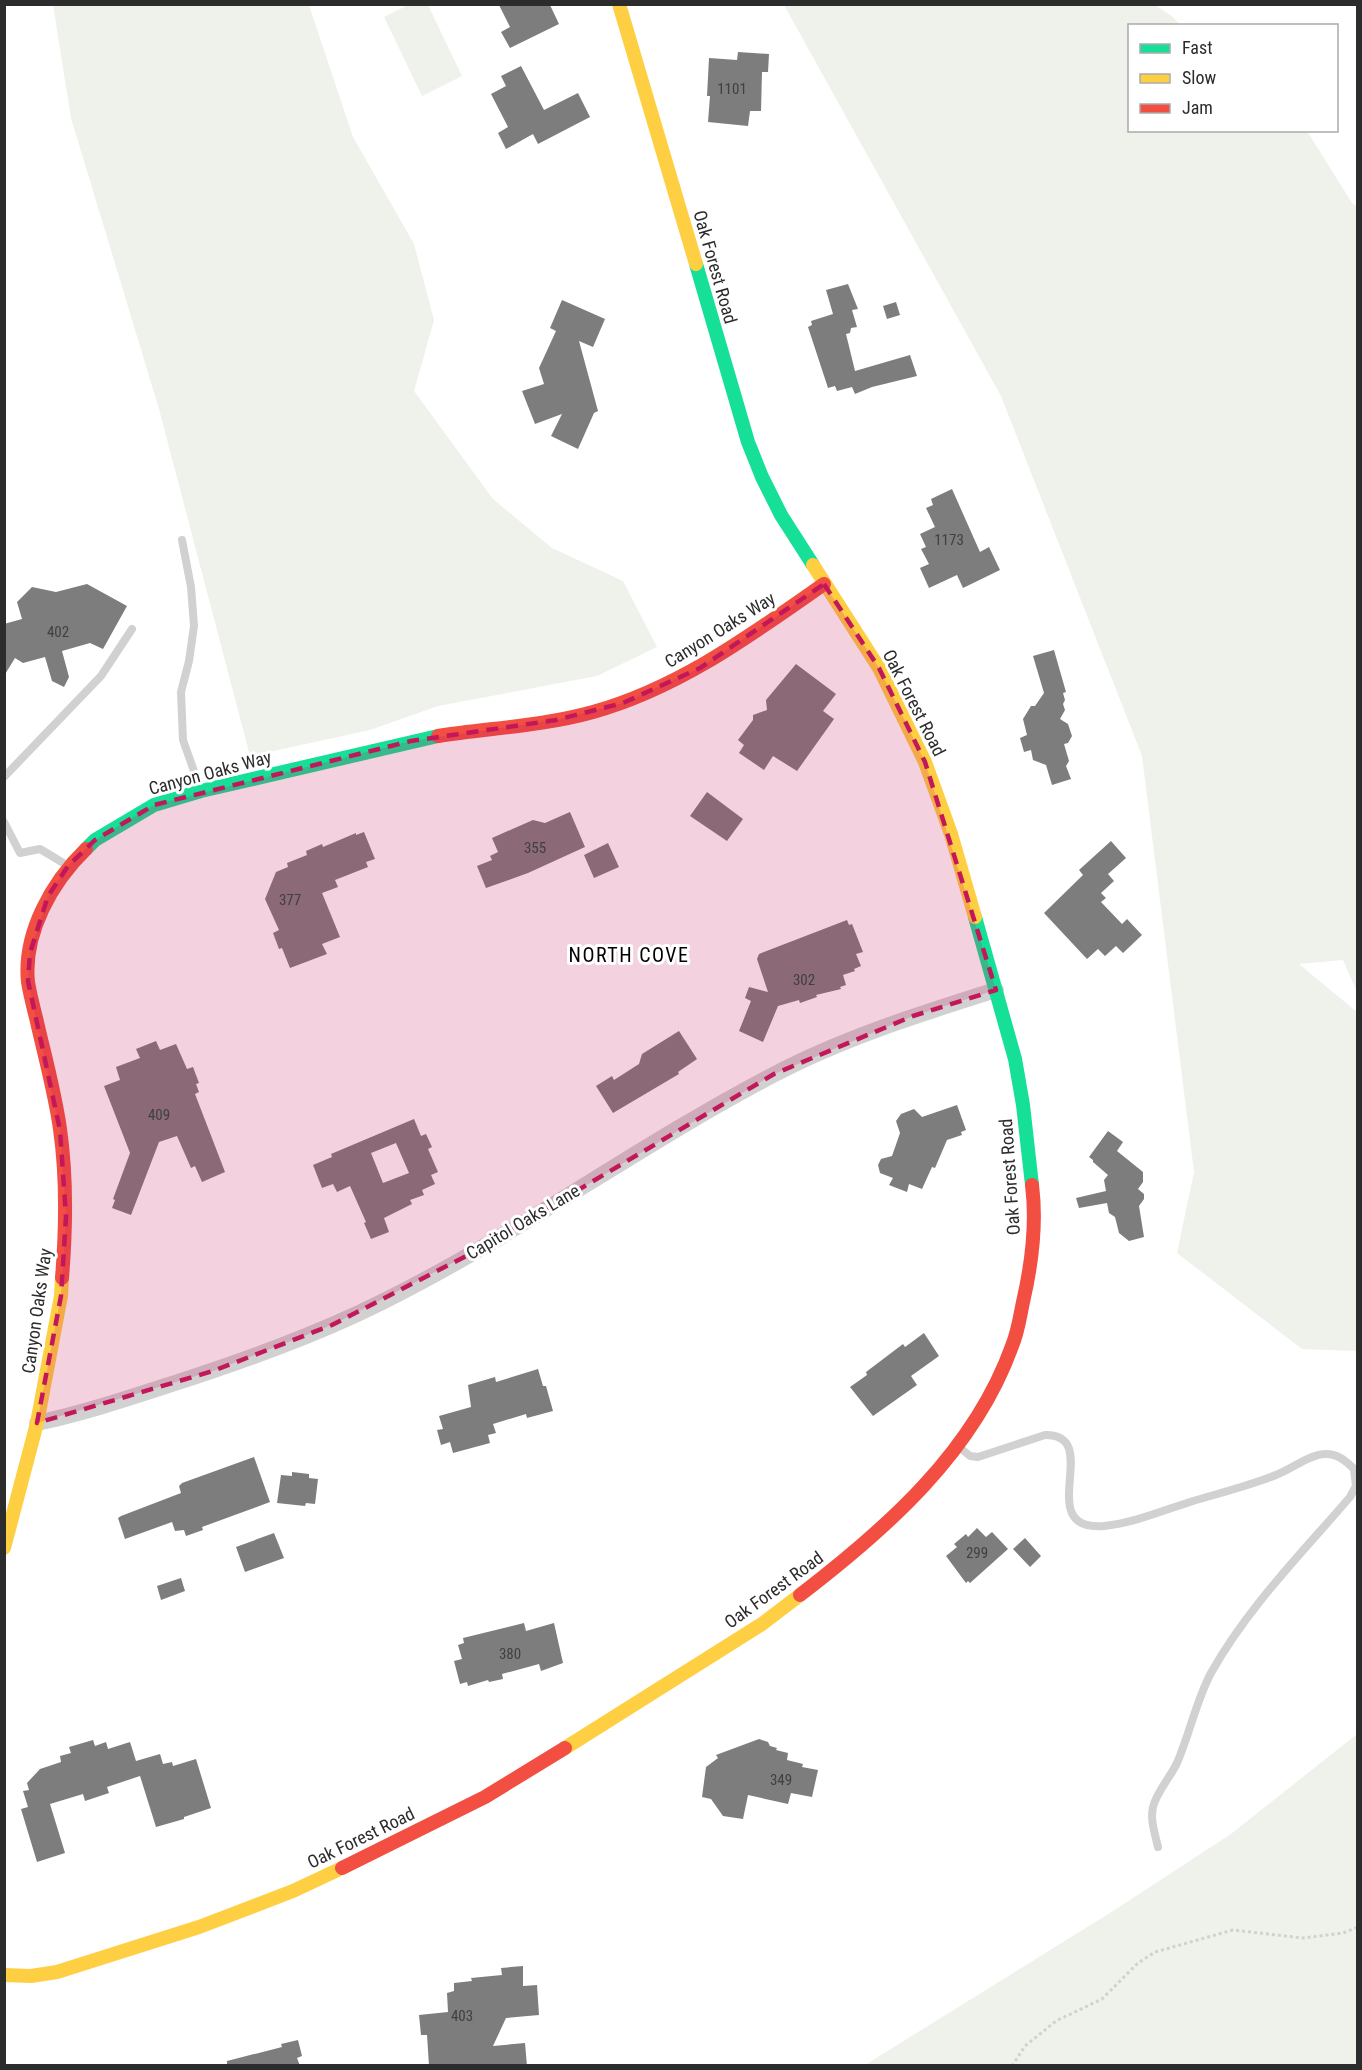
<svg xmlns="http://www.w3.org/2000/svg" width="1362" height="2070" font-family="'Roboto Condensed',sans-serif">
<style>
.green{fill:#eef2eb}
.building{fill:#7d7d7d;fill-rule:evenodd}
.lines{fill:none;stroke-linecap:round;stroke-linejoin:round}
.path{stroke:#d1d1d1;stroke-width:3;stroke-dasharray:3 3;stroke-linecap:butt}
.lane{stroke:#d1d1d1;stroke-width:8}
.street{stroke:#d1d1d1;stroke-width:16}
.fast{stroke:#16e098;stroke-width:14}
.slow{stroke:#ffcf43;stroke-width:14}
.jam{stroke:#f24e42;stroke-width:14}
.marked{fill:#c2185b;fill-opacity:0.2;stroke:#c2185b;stroke-width:4.5;stroke-dasharray:12 8;stroke-linejoin:round}
.labels{text-anchor:middle;stroke-width:6;stroke-linejoin:round;paint-order:stroke}
.number-label{font-size:15px;fill:#404040}
.street-label{font-size:18px;fill:#2c2c2c;stroke:#fff}
.neighbourhood-label{font-size:20px;letter-spacing:1.5px;fill:#000;stroke:#fff}
</style>
<rect width="100%" height="100%" fill="#fff"/>
<path class="green" d="M410 4 428 5 462 76 422 96 384 17Z
M53 5H309L353 137 414 244 434 320 414 391 493 499 552 548 623 581 657 647 597 676 438 706 370 730 250 756 159 409 71 118Z
M784 5H1155L1173 17 1180 25 1130 26V130L1307 131 1352 203 1357 207V992L1343 960 1299 964 1357 1012V1351L1302 1349 1177 1253 1194 1172 1142 756 1001 396Z
M1357 1734V2065H865L1113 1911 1231 1834Z"/>
<path class="building" d="M499 5H550L559 24 510 48 501 32 510 27Z
M738 52 769 54 768 72H762L761 111H750L748 126 708 122 710 96H707L709 58 737 60Z
M521 66 544 110 578 93 590 117 538 144 533 134 506 149 498 133 508 127 491 94 506 86 501 76Z
M848 284 858 309 852 310 857 327 851 328 850 333 846 334 855 371 910 355 917 376 872 387 855 394 852 387 837 391 835 386 828 388 808 327 812 325 811 321 833 314 826 290Z
M562 300 605 319 593 347 579 341 598 411 594 413 578 449 551 436 562 414 535 424 522 391 544 384 539 368 556 331 550 328Z
M896 302 900 315 887 319 883 306Z
M952 489 980 552 989 547 1000 570 963 588 957 575 929 588 920 568 929 564 921 549 926 547 920 534 935 527 926 508 933 505 931 499Z
M87 584 127 606 103 649 90 643 62 651 69 677 64 687 52 681 45 657 23 663 15 658 4 676V624L22 619 17 602 32 587 56 592Z
M1054 650 1066 692 1063 693 1065 700 1063 704 1065 710 1060 719 1068 724 1072 736 1068 743 1064 744 1069 761 1066 766 1071 779 1052 785 1046 765 1033 760 1031 750 1024 752 1020 738 1027 735 1023 719 1031 706H1035L1044 693 1033 656Z
M796 664 836 694 823 711 834 719 797 771 773 756 764 770 739 753 744 745 738 740 753 720V715L767 710 766 700Z
M707 792 743 819 727 841 690 816Z
M570 812 585 847 528 873 486 888 477 866 492 860 490 856 498 852 492 838 533 820 545 823Z
M364 832 375 859 366 862 368 867 335 880 338 887 322 893 340 937 322 944 327 954 290 968 282 948 279 949 273 933 279 930 265 899 276 872 288 867 287 863 307 855 306 851 322 844 323 847 356 833V835Z
M1111 841 1126 858 1108 874 1114 881 1101 893 1106 898 1101 902 1122 924 1127 919 1142 935 1123 953 1116 946 1105 956 1098 949 1087 959 1044 913 1083 875 1079 870Z
M608 843 619 867 594 878 584 855Z
M847 920 849 925 852 924 863 952 856 954 861 966 854 969 855 971 843 975 846 985 840 987 841 989 816 995 817 997 800 1003 799 1000 778 1006 763 1042 739 1031 751 1001 745 998 749 987 768 992 757 959 759 954Z
M679 1031 697 1059 678 1072 679 1074 613 1113 596 1086 612 1076 614 1080 639 1064 642 1054Z
M156 1041 160 1050 176 1044 187 1069 193 1067 199 1083 196 1084 199 1092 195 1094 225 1172 202 1182 195 1166 191 1168 177 1136 159 1142 131 1215 112 1208 115 1200 113 1199 130 1153 104 1086 120 1080 116 1067 140 1058 136 1049Z
M957 1105 966 1130 961 1132 962 1135 947 1140 935 1168 932 1167 922 1189 909 1184 907 1192 889 1185 893 1178 880 1173 878 1165 881 1159 892 1156 900 1133 896 1121 901 1114 914 1109 922 1117Z
M414 1119 421 1136 426 1134 432 1147 428 1149 438 1172 431 1175 435 1184 422 1190 424 1195 410 1200 412 1204 384 1218 389 1232 371 1239 364 1223 366 1222 350 1186 337 1192 333 1184 322 1188 313 1165 332 1157 331 1154ZM396 1143 409 1173 383 1183 371 1153Z
M1108 1131 1123 1142 1117 1151 1143 1172V1182L1138 1189 1144 1194V1199L1139 1206 1144 1237 1129 1241 1119 1233 1115 1217 1109 1213 1107 1203 1079 1208 1076 1198 1106 1191 1104 1180 1108 1175 1093 1162V1160L1089 1157Z
M924 1333 939 1356 911 1376 917 1385 873 1416 850 1387 867 1375 866 1372 903 1344 905 1347Z
M538 1369 543 1386H546L553 1411 527 1418 526 1414 493 1424 496 1433 488 1435 490 1443 453 1453 450 1442 441 1445 437 1430 443 1429 439 1416 471 1407 468 1385 495 1377 496 1382Z
M254 1457 270 1502 202 1527 203 1530 186 1536 184 1530 175 1531 172 1522 125 1539 118 1518 121 1516 181 1493 179 1486 182 1483Z
M292 1472 309 1474V1478L318 1479 315 1504 306 1503 305 1506 277 1503 281 1475 292 1476Z
M977 1528 986 1537 992 1532 1008 1549 970 1583 968 1581 966 1583 946 1556 957 1547 954 1544 966 1534 968 1537Z
M274 1533 284 1558 245 1572 236 1547Z
M1025 1538 1041 1556 1030 1567 1013 1549Z
M181 1578 185 1591 161 1600 157 1586Z
M524 1623 526 1631 554 1623 563 1663 541 1671 539 1664 502 1674 503 1679 489 1682 488 1680 468 1686 467 1682 460 1684 454 1661 462 1659 458 1645 464 1643 463 1638Z
M759 1739 768 1742 770 1746 777 1748 776 1750 788 1753 787 1760 803 1764 802 1767 818 1770 812 1797 791 1793 788 1804 748 1795 743 1819 723 1816 711 1799 702 1797 706 1767 718 1758 716 1755Z
M93 1740 95 1746 106 1742 108 1749 130 1742 136 1761 160 1754 163 1764 172 1762 173 1766 196 1759 211 1808 184 1817V1819L156 1827 140 1776 107 1787 109 1793 85 1801 83 1794 50 1804 65 1853 37 1862 21 1809 28 1807 23 1791 29 1790 27 1783 40 1769 61 1762 60 1756 71 1753 69 1747Z
M523 1966V1986L537 1985 539 2015 506 2018 493 2046 525 2043 527 2066H429L427 2035H421L419 2015 448 2012 447 1993 454 1991V1983L472 1981 471 1978 502 1975 501 1968Z
M298 2040 302 2056 297 2058 300 2066H227V2061L282 2047 281 2044Z"/>
<g class="lines">
<path class="path" d="M1012 2066 1025 2046 1056 2021 1102 1999 1138 1963 1155 1952 1233 1930 1303 1938 1343 1933 1358 1927"/>
<path class="lane" d="M182 540 191 587 194 626 189 661 181 692 183 740 200 788
M4 777 101 676 132 629
M4 822 20 853 40 849 65 864
M959 1447 970 1456 978 1457 1045 1435C1105 1434 1031 1532 1104 1526 1134 1523 1164 1510 1193 1501 1220 1493 1249 1486 1276 1475 1292 1469 1310 1454 1326 1454 1338 1454 1346 1461 1354 1469L1356 1486 1350 1497C1302 1553 1247 1608 1211 1673 1196 1701 1190 1733 1177 1763 1171 1776 1156 1793 1153 1807 1150 1820 1155 1834 1158 1847"/>
<path class="street" d="M37 1423C84 1413 129 1398 175 1383 245 1360 316 1335 382 1302 517 1235 639 1145 773 1075 843 1038 920 1014 996 990"/>
<path class="fast" d="M696 264 748 442 762 477 781 515 813 565
M86 849 95 840 154 805 201 791 438 736
M975 917 1015 1059 1023 1105 1032 1185"/>
<path class="slow" d="M619 4 696 264
M813 565 879 668 925 762 951 834 975 917
M4 1548 37 1423 61 1296 62 1278
M565 1748 762 1624 800 1595
M4 1975 31 1976 57 1972 199 1927 293 1891 342 1868"/>
<path class="jam" d="M438 736C489 728 543 726 593 712 679 688 751 635 824 584
M62 1278C66 1229 67 1178 60 1129 55 1093 45 1057 37 1022 34 1009 30 995 28 982 23 933 52 882 86 849
M800 1595C886 1529 974 1452 1012 1346 1018 1332 1020 1316 1023 1302 1032 1263 1037 1224 1032 1185
M342 1868 485 1797 565 1748"/>
</g>
<path class="marked" d="M824 584 879 668 925 762 996 990 913 1016 774 1074 470 1254 332 1325 213 1371 37 1423 61 1296 66 1217 60 1130 28 981 30 953 48 896 68 866 95 840 154 805 411 741 556 720 623 703 700 668Z"/>
<g class="labels">
<g class="number-label">
<text x="732" y="94">1101</text>
<text x="949" y="545">1173</text>
<text x="58" y="637">402</text>
<text x="535" y="853">355</text>
<text x="290" y="905">377</text>
<text x="804" y="985">302</text>
<text x="159" y="1120">409</text>
<text x="977" y="1558">299</text>
<text x="510" y="1659">380</text>
<text x="781" y="1785">349</text>
<text x="462" y="2021">403</text>
</g>
<g class="street-label">
<text transform="translate(715 267) rotate(74)" y="6">Oak Forest Road</text>
<text transform="translate(720 630) rotate(-32)" y="6">Canyon Oaks Way</text>
<text transform="translate(914 703) rotate(63)" y="6">Oak Forest Road</text>
<text transform="translate(210 773) rotate(-15)" y="6">Canyon Oaks Way</text>
<text transform="translate(1010 1177) rotate(-94)" y="6">Oak Forest Road</text>
<text transform="translate(523 1222) rotate(-31)" y="6">Capitol Oaks Lane</text>
<text transform="translate(37 1311) rotate(-82)" y="6">Canyon Oaks Way</text>
<text transform="translate(774 1590) rotate(-36)" y="6">Oak Forest Road</text>
<text transform="translate(361 1838) rotate(-26)" y="6">Oak Forest Road</text>
</g>
<g class="neighbourhood-label">
<text x="629" y="962">NORTH COVE</text>
</g>
</g>
<rect width="1362" height="2070" fill="none" stroke="#2c2c2c" stroke-width="12"/>
<rect x="1128" y="24" width="210" height="108" fill="#ffffff" stroke="#ababab" stroke-width="1.5"/>
<rect x="1140" y="44" width="30" height="9" fill="#16e098" stroke="#ababab" stroke-width="1.5"/>
<text x="1182" y="54" font-size="18" fill="#2c2c2c">Fast</text>
<rect x="1140" y="74" width="30" height="9" fill="#ffcf43" stroke="#ababab" stroke-width="1.5"/>
<text x="1182" y="84" font-size="18" fill="#2c2c2c">Slow</text>
<rect x="1140" y="104" width="30" height="9" fill="#f24e42" stroke="#ababab" stroke-width="1.5"/>
<text x="1182" y="114" font-size="18" fill="#2c2c2c">Jam</text>
</svg>
